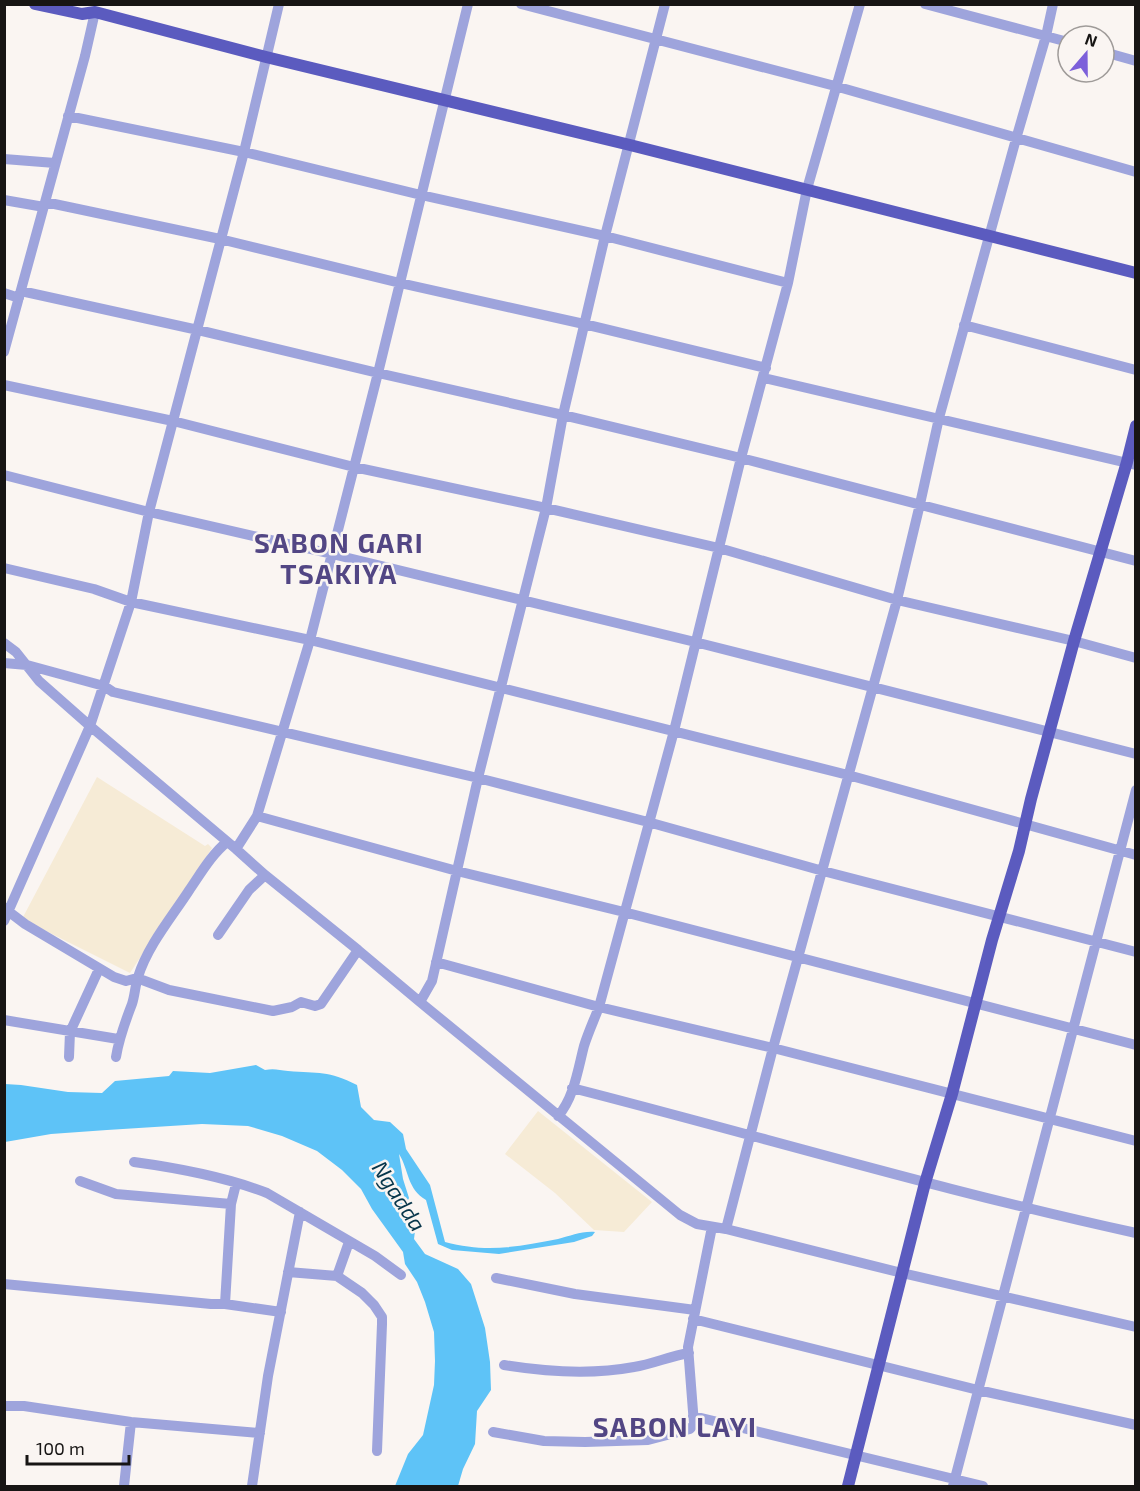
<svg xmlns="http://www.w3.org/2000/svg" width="1140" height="1491" font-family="'Exo 2',sans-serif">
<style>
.education{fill:#f6ebd6}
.water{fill:#5ec3f7}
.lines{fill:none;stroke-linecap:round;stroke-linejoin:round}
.minor{stroke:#9ea4dc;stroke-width:10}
.major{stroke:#5b5bbf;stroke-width:12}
.labels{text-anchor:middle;stroke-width:5;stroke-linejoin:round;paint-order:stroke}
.water-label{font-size:22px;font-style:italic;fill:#07364b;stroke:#faf5f2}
.district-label{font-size:27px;font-weight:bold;letter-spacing:1.5px;fill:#524684;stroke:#faf5f2}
</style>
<rect width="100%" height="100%" fill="#faf5f2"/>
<path class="education" d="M97 777 205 846 208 844 212 848 130 973 22 919Z
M538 1111 652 1202 624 1232 594 1230 555 1193 505 1154Z"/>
<path class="water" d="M256 1065 265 1070C274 1068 279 1070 288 1071 319 1074 328 1070 357 1085L361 1107 374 1120 390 1122 403 1134 406 1149 430 1185 445 1242C486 1253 517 1247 558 1239 571 1236 581 1231 595 1232L592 1236 574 1242 499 1254 452 1250 438 1244 426 1200C407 1189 409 1170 399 1154L403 1179 409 1198 405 1206 415 1231 414 1239 425 1254 458 1269 471 1284 485 1328 490 1362 491 1390 477 1411 475 1444 463 1469 458 1486H395L408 1454 423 1435 434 1385 435 1361 434 1332 425 1302 417 1282 405 1264 403 1252 372 1209 361 1189 342 1170 317 1151 282 1136 248 1126 202 1124 107 1130 51 1134 5 1142V1084L21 1085 68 1092 102 1093 115 1081 169 1076 173 1071 210 1073Z"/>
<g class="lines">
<path class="minor" d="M521 4 835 86 1136 172
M925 4 1068 42
M1104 52 1136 61
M68 116 244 152 421 195 605 236 788 283
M4 159 55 163
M4 200 44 207
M45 202 220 239 400 283 584 324 766 368
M21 291 198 330 378 373 563 415 741 458 1136 561
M4 293 19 298
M964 325 1136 370
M4 352 85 56 95 12
M764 378 1136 465
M4 385 173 421 354 467 546 508 719 548 897 600 1074 641 1136 658
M4 475 149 512 332 554 695 642 1136 754
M4 568 94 589 131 602 310 640 848 775 1136 855
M4 643 16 652 39 681 90 726 4 921
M4 663 27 665 104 686 113 692 478 778 648 822 823 871 1136 952
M257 816 457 871 624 912 1136 1045
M236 849 90 726 131 602 149 512 244 152 279 4
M4 908 25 924 114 977 126 981 137 978 169 990 273 1011 292 1007 301 1002 315 1006 321 1004 358 950 265 875
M218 935 249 890 265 875 236 849 257 816 310 640 378 373 468 4
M358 950 420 1002 432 981 478 778 546 508 563 415 605 236 665 4
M436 962 599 1007 773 1048 1136 1141
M420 1002 680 1215 697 1224 726 1229 902 1273 1136 1327
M4 1020 118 1039
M69 1057 70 1032 99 969
M116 1057C119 1038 125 1022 132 1004 135 995 135 986 138 977 148 945 172 917 190 889 201 873 212 854 227 842
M572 1088C760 1136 946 1192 1136 1233
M558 1116C574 1098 578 1069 584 1046 588 1033 594 1020 599 1007L674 731 741 458 788 283 807 189 860 4
M134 1162C178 1168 226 1177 267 1193L375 1256 401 1275
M80 1181 116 1194 231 1204
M726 1229 773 1048 897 600 920 504 939 418 1016 139 1046 36 1053 4
M288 1272 337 1276 362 1293 374 1305 382 1317V1324L377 1451
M337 1276 349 1242
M496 1278 575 1294 695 1310
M4 1284 211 1304H225L281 1312
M225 1304 231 1204 236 1184
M693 1319 978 1390 1136 1425
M504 1365C547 1372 591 1375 634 1367 653 1364 670 1356 689 1353
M4 1406H24L131 1422 260 1433
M693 1416 983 1486
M493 1432 544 1441 585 1442 648 1440 690 1429 694 1424 688 1347 712 1227
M124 1486 131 1422
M252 1486 268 1376 300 1212
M953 1486 1136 790"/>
<path class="major" d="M35 4 82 14 95 12 266 57 630 145 1136 273
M848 1486 925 1183 952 1094 992 940 1019 851 1031 799 1074 641 1127 462 1136 426"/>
</g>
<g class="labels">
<g class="water-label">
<text transform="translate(399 1196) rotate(57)" y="8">Ngadda</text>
</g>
<g class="district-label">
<text x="339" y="553">SABON GARI<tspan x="339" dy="31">TSAKIYA</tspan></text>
<text x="675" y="1437">SABON LAYI</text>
</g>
</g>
<rect width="1140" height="1491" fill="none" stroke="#171514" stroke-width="12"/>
<g transform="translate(1086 54) rotate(20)"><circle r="28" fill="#faf5f2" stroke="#9f9b99" stroke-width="1.5"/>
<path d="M0-4.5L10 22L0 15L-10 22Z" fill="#7d60da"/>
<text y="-9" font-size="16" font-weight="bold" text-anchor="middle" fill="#171514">N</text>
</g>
<path d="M27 1455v9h102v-9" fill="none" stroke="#171514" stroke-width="3"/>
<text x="36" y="1455" font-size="18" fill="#171514" stroke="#faf5f2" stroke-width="4.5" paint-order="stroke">100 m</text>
</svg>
